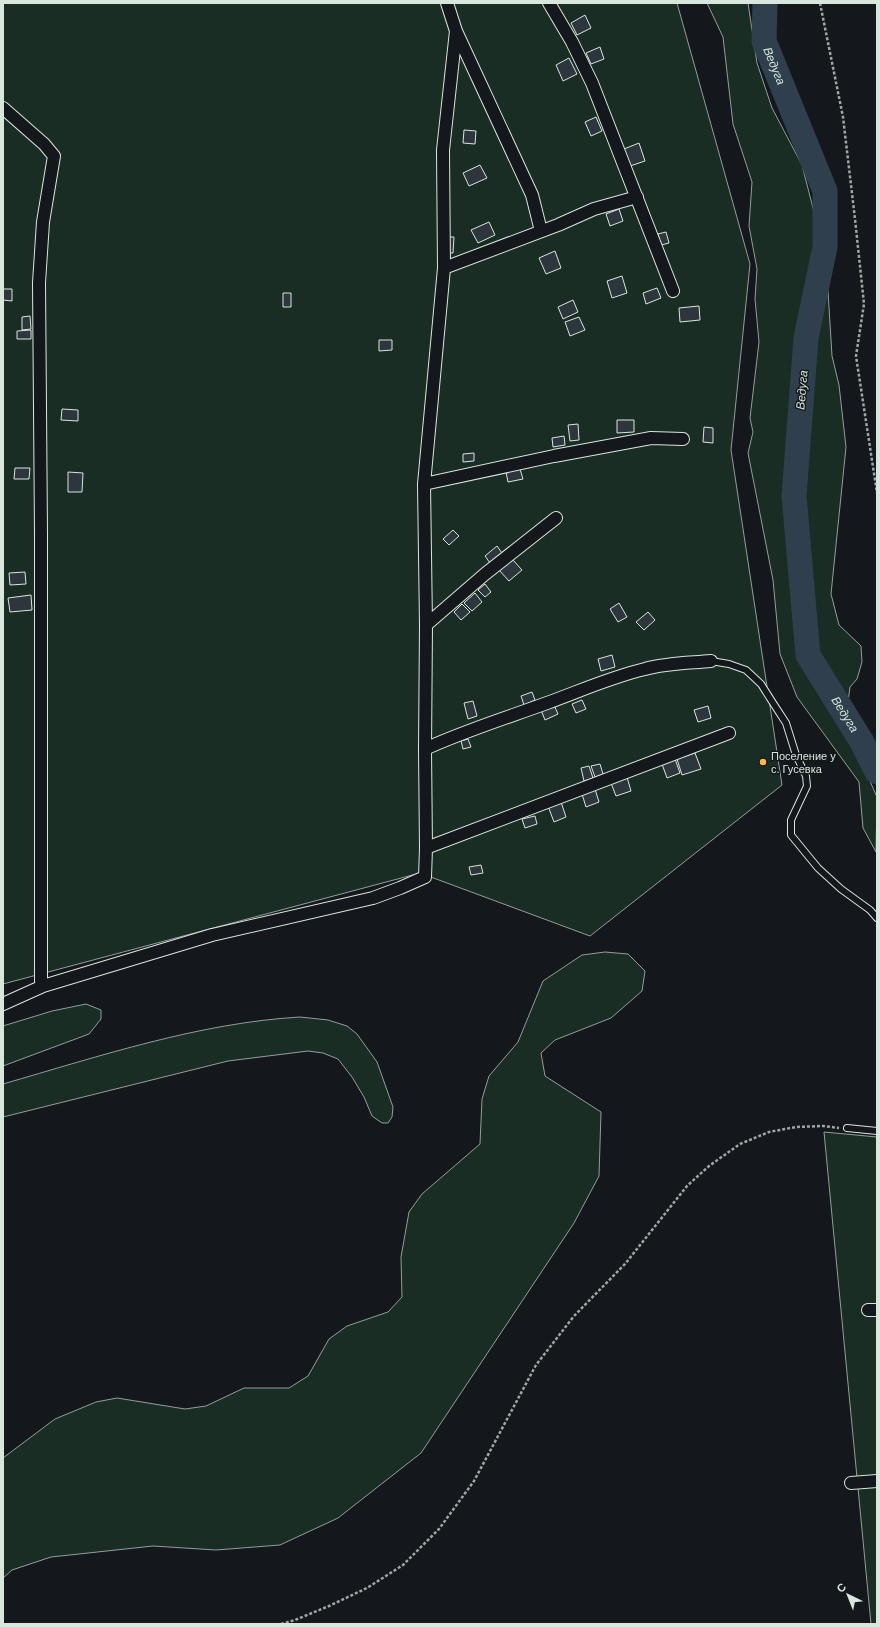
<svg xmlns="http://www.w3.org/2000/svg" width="880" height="1627" font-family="Helvetica,sans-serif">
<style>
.green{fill:#1a2d24;stroke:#939e99}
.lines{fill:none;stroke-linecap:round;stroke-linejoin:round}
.river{stroke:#2f3f4d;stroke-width:25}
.building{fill:#2c363c;stroke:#d8e6dc}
.service-casing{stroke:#d8e6dc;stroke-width:8}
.minor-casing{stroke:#d8e6dc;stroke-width:14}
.path{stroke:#9da8a2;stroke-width:2.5;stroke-dasharray:3 2;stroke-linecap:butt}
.service{stroke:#14181c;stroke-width:6}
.minor{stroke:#14181c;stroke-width:12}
.poi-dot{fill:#ffb74d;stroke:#14181c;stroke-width:1.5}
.labels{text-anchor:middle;stroke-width:3;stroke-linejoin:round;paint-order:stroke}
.poi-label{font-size:11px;fill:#d8e6dc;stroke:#14181c;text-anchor:start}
.water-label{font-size:12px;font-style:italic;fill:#d8e6dc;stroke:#14181c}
</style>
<rect width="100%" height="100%" fill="#14181c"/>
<path class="green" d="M3 3H677L750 264 731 450 782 785 590 936 420 873 3 984Z
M707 3H748L757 63 772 108 802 165 826 259 832 356 839 385 846 447 831 594 839 625 861 646 862 662 857 679 850 687 848 702 861 761 877 797 876 852 863 828 859 782 797 697 780 654 773 580 748 453 753 432 750 418 759 342 755 299 757 269 749 226 752 182 733 124 723 37Z
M605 952 628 954 645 971 642 991 611 1018 555 1040 541 1053 545 1076 601 1112 599 1176 574 1223 421 1453 338 1518 280 1545 216 1550 153 1546 51 1557 12 1570 3 1578V1458L55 1419 96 1402 117 1398 185 1409 206 1406 244 1388H289L308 1376 329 1339 347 1326 388 1312 402 1297 401 1257 409 1212 422 1194 480 1144 482 1099 489 1076 518 1042 543 981 582 955Z
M86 1004 101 1010V1019L89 1034 3 1066V1026L52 1011Z
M300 1017 328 1020 347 1026 357 1034 377 1062 393 1107 392 1117 388 1123H382L372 1116 364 1097 352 1077 338 1059 323 1053 308 1051 228 1061 3 1117V1084C100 1056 199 1023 300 1017Z
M824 1132 877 1137V1624H871Z"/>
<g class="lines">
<path class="river" id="s1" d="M765 3 764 41 825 191V247L806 338 794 496 808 655 862 742 877 772"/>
</g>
<path class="building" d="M585 15 591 28 577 35 571 23Z
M600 47 604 59 591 64 586 53Z
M569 58 577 74 563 81 556 65Z
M596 117 602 131 591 136 585 122Z
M464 130 476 131 475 144 463 143Z
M639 143 645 161 630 166 624 149Z
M480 165 487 178 469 186 463 173Z
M619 209 623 221 610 226 606 214Z
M489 222 495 235 478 243 471 230Z
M666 232 669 243 661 245 658 234Z
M448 237H454L453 253H446Z
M555 251 561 268 546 274 539 258Z
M622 276 627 293 612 298 607 281Z
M657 288 661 298 646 304 643 293Z
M3 289H12V301L3 300Z
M283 293H291V307H283Z
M573 300 578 312 563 319 558 307Z
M699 306 700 320 680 322 679 308Z
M30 316 31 329 22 330V317Z
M579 317 585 330 570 336 565 322Z
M31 330V339H17V331Z
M379 340H392V350L379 351Z
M62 409 78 410V421L61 420Z
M617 420H634V432L617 433Z
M578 424 579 440 570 441 568 425Z
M704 427 713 428V443L703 442Z
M564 436 565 445 553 447 552 438Z
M474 453V461L463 462V454Z
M15 468H30L29 479H14Z
M520 469 523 479 508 482 506 472Z
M68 472 83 473 82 492H68Z
M453 530 459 536 449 545 443 539Z
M497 546 502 553 490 563 485 556Z
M512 559 522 570 509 581 499 570Z
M25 572 26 584 10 585 9 573Z
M485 584 491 592 485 597 478 590Z
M475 593 482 602 472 611 464 603Z
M31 595 32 610 10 612 8 598Z
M619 603 627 617 618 622 610 609Z
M462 604 470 612 461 620 454 612Z
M648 612 655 620 644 630 636 622Z
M612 655 615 667 601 671 598 659Z
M532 692 535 700 524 705 521 696Z
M582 700 586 709 576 713 572 704Z
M473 701 477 716 468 719 464 703Z
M554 705 558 714 545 720 541 710Z
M708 706 711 718 698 722 694 710Z
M468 739 471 747 463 749 461 741Z
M695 753 701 769 682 775 677 759Z
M675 759 680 773 667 778 662 764Z
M600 764 603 774 595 777 591 766Z
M589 766 593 778 584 781 581 768Z
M627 777 631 791 616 796 611 783Z
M595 789 599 802 586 807 582 794Z
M561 802 566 817 554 822 548 806Z
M535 816 537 824 525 828 522 819Z
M481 865 483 873 471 875 469 867Z"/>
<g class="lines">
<defs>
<path id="service" d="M711 661 729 664 746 670 761 684 773 703 786 723 796 755 806 776 807 786 791 820V835L818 868 841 889 870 910 877 918
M847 1128 877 1131"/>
<path id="minor" d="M447 3 456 31 532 195 541 231
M549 3 572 42 592 83 673 291
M3 108 44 144 54 156 43 222 39 283 41 533V981L43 986
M444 268 558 225 594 209 637 197
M424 484 554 456 651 438 683 439
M426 625 485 574 556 518
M425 749C464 731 506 718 547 703 580 691 611 677 645 669 666 663 689 663 711 661
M426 848 729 733
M3 1004 43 986 212 935 373 898 400 888 425 877 426 848 425 749 426 625 424 484 444 268 443 150 456 31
M868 1310H877
M851 1483 877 1481"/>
</defs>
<use href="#service" class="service-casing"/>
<use href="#minor" class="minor-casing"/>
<path class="path" d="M820 3 843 117 855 219 864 304 856 356 877 493
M281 1624 295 1620 329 1606 367 1588 403 1565 439 1529 474 1481 536 1365 574 1316 625 1264 687 1186 709 1166 740 1144 769 1132 796 1127 823 1126 839 1128"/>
<use href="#service" class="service"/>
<use href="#minor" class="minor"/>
</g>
<circle class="poi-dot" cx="763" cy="762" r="4"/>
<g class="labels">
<g class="poi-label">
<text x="771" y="760">Поселение у<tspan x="771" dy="13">с. Гусевка</tspan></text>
</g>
<g class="water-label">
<text dy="4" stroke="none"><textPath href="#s1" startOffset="65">Ведуга</textPath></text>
<text transform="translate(802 390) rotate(-85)" y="4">Ведуга</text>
<text dy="4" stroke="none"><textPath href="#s1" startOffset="737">Ведуга</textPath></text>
</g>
</g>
<rect width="880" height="1627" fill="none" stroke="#d8e6dc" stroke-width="8"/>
<g transform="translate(848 1595) rotate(317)" stroke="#14181c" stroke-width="3" paint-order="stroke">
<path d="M0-3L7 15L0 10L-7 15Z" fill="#d8e6dc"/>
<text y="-6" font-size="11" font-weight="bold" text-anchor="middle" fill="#d8e6dc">С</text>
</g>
</svg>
